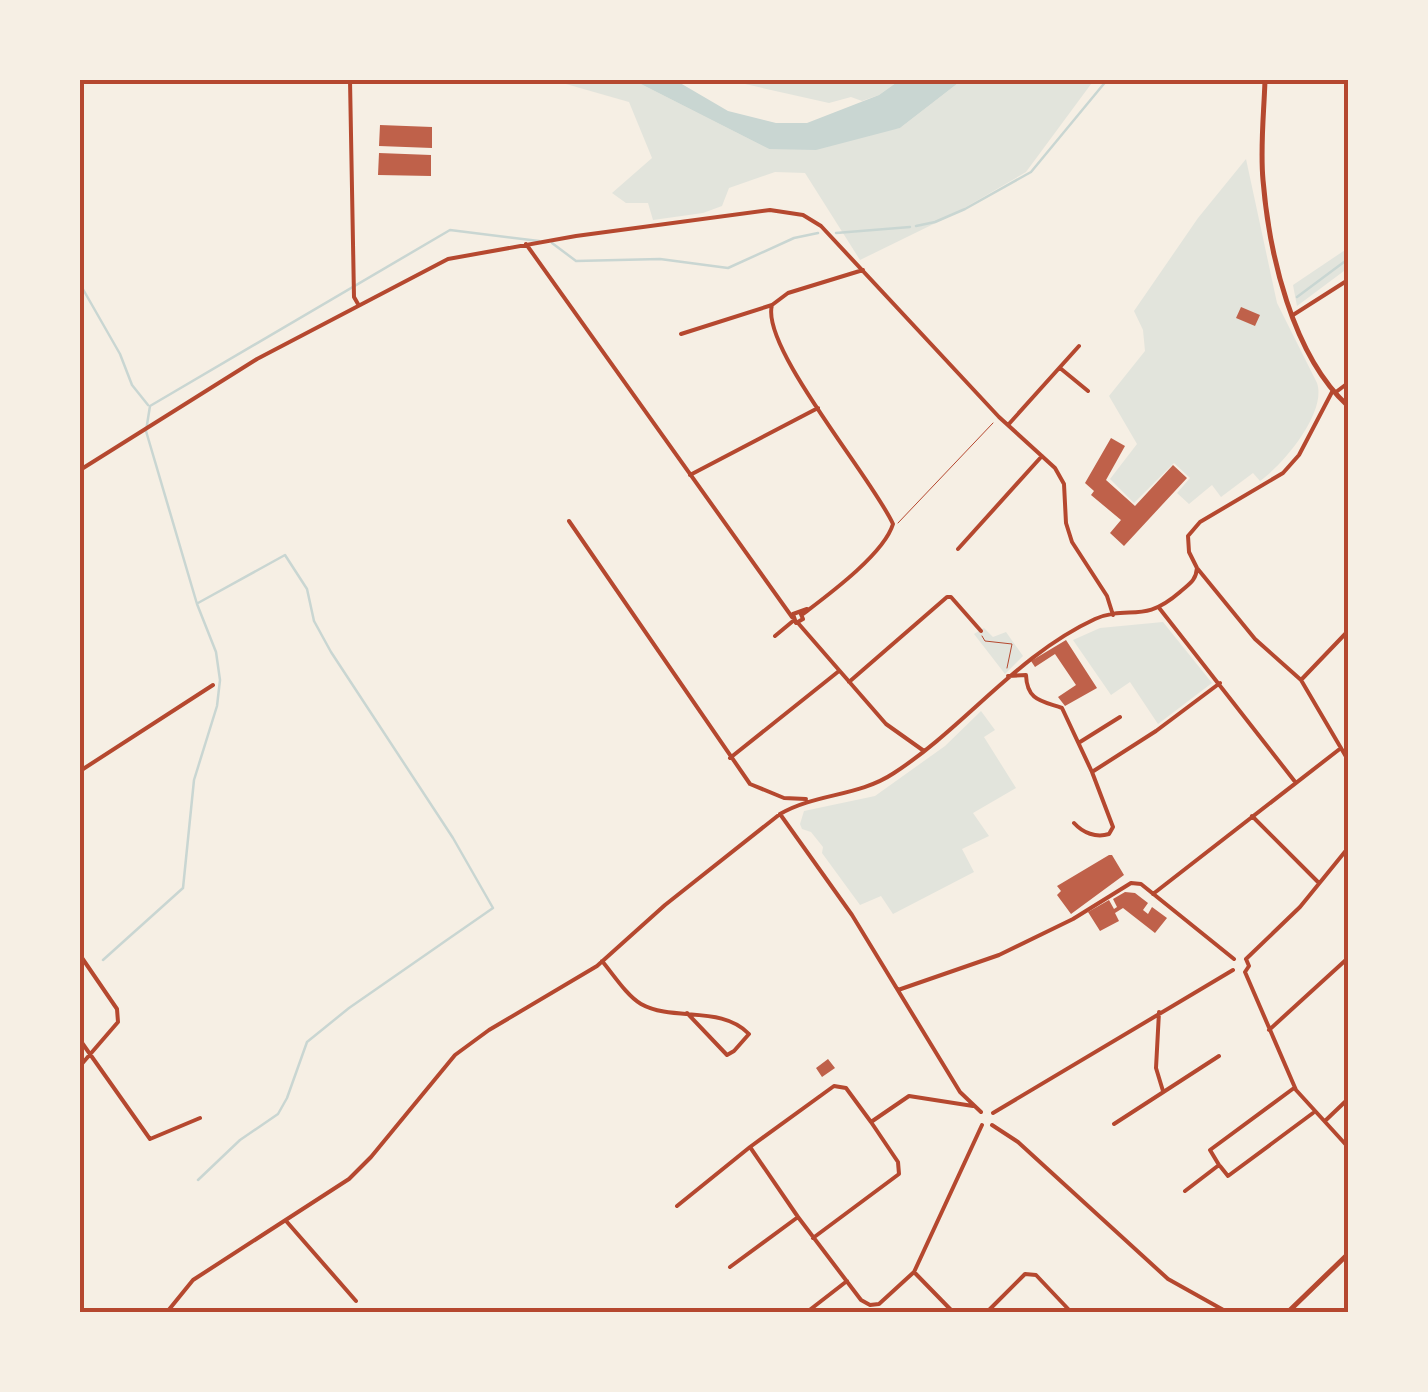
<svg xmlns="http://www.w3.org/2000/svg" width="1428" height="1392" font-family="'Space Grotesk',sans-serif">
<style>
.green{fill:#e2e4dc}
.water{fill:#c9d6d2}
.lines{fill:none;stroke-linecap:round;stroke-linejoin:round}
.stream{stroke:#c9d6d2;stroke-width:2.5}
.building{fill:#bf614a}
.path{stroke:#b5482f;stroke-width:1}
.minor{stroke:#b5482f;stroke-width:4}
.tertiary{stroke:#b5482f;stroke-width:5}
.neatline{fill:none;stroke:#b5482f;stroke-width:4}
</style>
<rect width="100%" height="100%" fill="#f6efe4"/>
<path class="green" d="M552 80H633L769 149 900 128 962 80H1094L1026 172 954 214 860 260 805 173 775 172 729 188 722 206 703 213 653 220 648 203H626L612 193 652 158 629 102Z
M727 80H900L879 95 862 101 851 97 829 103Z
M1246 159 1277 303 1317 383C1327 412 1284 464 1260 481L1253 473 1221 497 1212 485 1189 504 1177 493 1190 478 1174 463 1134 503 1110 479 1137 444 1109 396 1145 351 1143 330 1134 311 1198 218Z
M1348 248V268L1297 306 1293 285Z
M1163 622 1212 683 1158 724 1130 682 1111 695 1073 640 1100 628Z
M984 628 993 637 1006 632 1023 656 1005 674 974 634Z
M981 711 995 730 984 737 1016 788 973 813 989 836 962 849 974 872 893 914 881 896 860 905 822 853 823 847 811 832 802 829 800 824 804 811 875 796 945 746Z"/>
<path class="water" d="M633 80H675L728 111 776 123H807L879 95 900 80H962L900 128 816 150 769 149Z"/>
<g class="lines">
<path class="stream" d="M916 226 935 222 965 209 1031 172 1107 80
M836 233 910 227
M552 243 576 261 660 259 728 268 794 238 818 233
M80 284 120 354 132 385 148 405
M1297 297 1348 259
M103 960 183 888 194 780 217 706 220 680 216 652 197 604 146 431 150 406 450 230 539 241
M198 1180 240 1140 278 1114 287 1098 307 1042 349 1008 493 908 453 838 331 652 314 621 307 589 285 555 198 603"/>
</g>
<path class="building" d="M380 125 432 127V148L379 146Z
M379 153 431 155V176L378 175Z
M1241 307 1260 315 1255 326 1236 318Z
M1111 438 1125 446 1106 480 1135 506 1173 465 1187 478 1124 546 1110 533 1121 520 1091 495 1094 491 1085 483Z
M1066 640 1097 688 1065 706 1058 697 1076 685 1055 654 1035 667 1031 661Z
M1109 855H1112L1124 875 1071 914 1057 895 1061 891 1057 886Z
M1125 892 1135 893 1148 903 1143 910 1148 914 1152 907 1167 918 1155 933 1123 908 1115 913 1119 921 1100 931 1088 912 1109 900 1114 909 1117 907 1113 899Z
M828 1059 835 1068 822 1077 816 1068Z"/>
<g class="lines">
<path class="path" d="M898 523 993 423
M982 636 985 641 1012 644 1007 668"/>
<path class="minor" d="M350 80 354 297 358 304
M526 244 792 617
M772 305C760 347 873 479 893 524 884 554 828 595 803 614
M1293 315 1348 280
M681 334 772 305 788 293 863 270
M1060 368 1088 391
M1332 392 1299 455 1283 473 1200 522 1188 536 1189 552 1197 568 1255 639 1301 680 1348 760
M1336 392 1348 383
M1008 425 1079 346
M80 470 257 359 448 259 576 236 770 210 803 215 821 226 999 417 1055 468 1064 484 1066 523 1072 542 1107 596 1113 615
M690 475 818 408
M569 521 750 784 784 798 806 799
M958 549 1042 456
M1160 609 1296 783
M800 612 803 619 796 623 793 614 807 609
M798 623 886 724 924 751
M775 636 793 621
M1008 676 1026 675C1027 701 1042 701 1062 708L1092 772 1113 827 1109 834C1096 838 1083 833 1074 823
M1301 680 1348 631
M849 682 947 597H951L981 631
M1080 742 1120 717
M730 758 839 671
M80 771 213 685
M1092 772 1156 731 1220 683
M780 814 852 915 960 1092 981 1112
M1252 816 1319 883
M1153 894 1341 748
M80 955 117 1009 118 1022 80 1066
M1246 959 1249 966 1245 972 1296 1090 1348 1147
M1246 959 1300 907 1348 848
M602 961C613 974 627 996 641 1004 673 1022 722 1005 749 1034L734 1051 727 1055 687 1013
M898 990 999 955 1073 919 1131 883 1141 884 1234 959
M1159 1012 1156 1068 1163 1091
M1269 1030 1348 958
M80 1040 150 1139 200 1118
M993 1113 1233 970
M1326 1120 1348 1099
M1114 1124 1219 1056
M992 1125 1018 1142 1168 1279 1227 1312
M750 1147 834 1086 846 1088 871 1122
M1220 1166 1228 1176 1313 1113
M1185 1191 1219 1165 1210 1150 1294 1088
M677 1206 750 1147 798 1217 861 1300 870 1305
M287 1222 356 1301
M813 1238 899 1174 898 1162 871 1122 909 1096 973 1106
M730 1267 798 1217
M914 1272 953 1312
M870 1305 879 1304 914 1272 982 1125
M167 1312 193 1280 349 1179 371 1157 455 1055 489 1030 597 966 665 905 780 814C816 793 858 797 894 773 965 727 1017 655 1095 619 1130 604 1142 625 1180 592 1189 584 1196 581 1197 568
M807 1312 847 1281
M987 1312 1025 1274 1036 1275 1071 1312"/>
<path class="tertiary" d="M1265 80C1264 113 1260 147 1263 180 1269 253 1292 355 1348 406
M1288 1312 1348 1254"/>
</g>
<rect width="1428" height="1392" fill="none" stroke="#f6efe4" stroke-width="165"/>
<rect x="82" y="82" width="1264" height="1228" class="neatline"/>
</svg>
